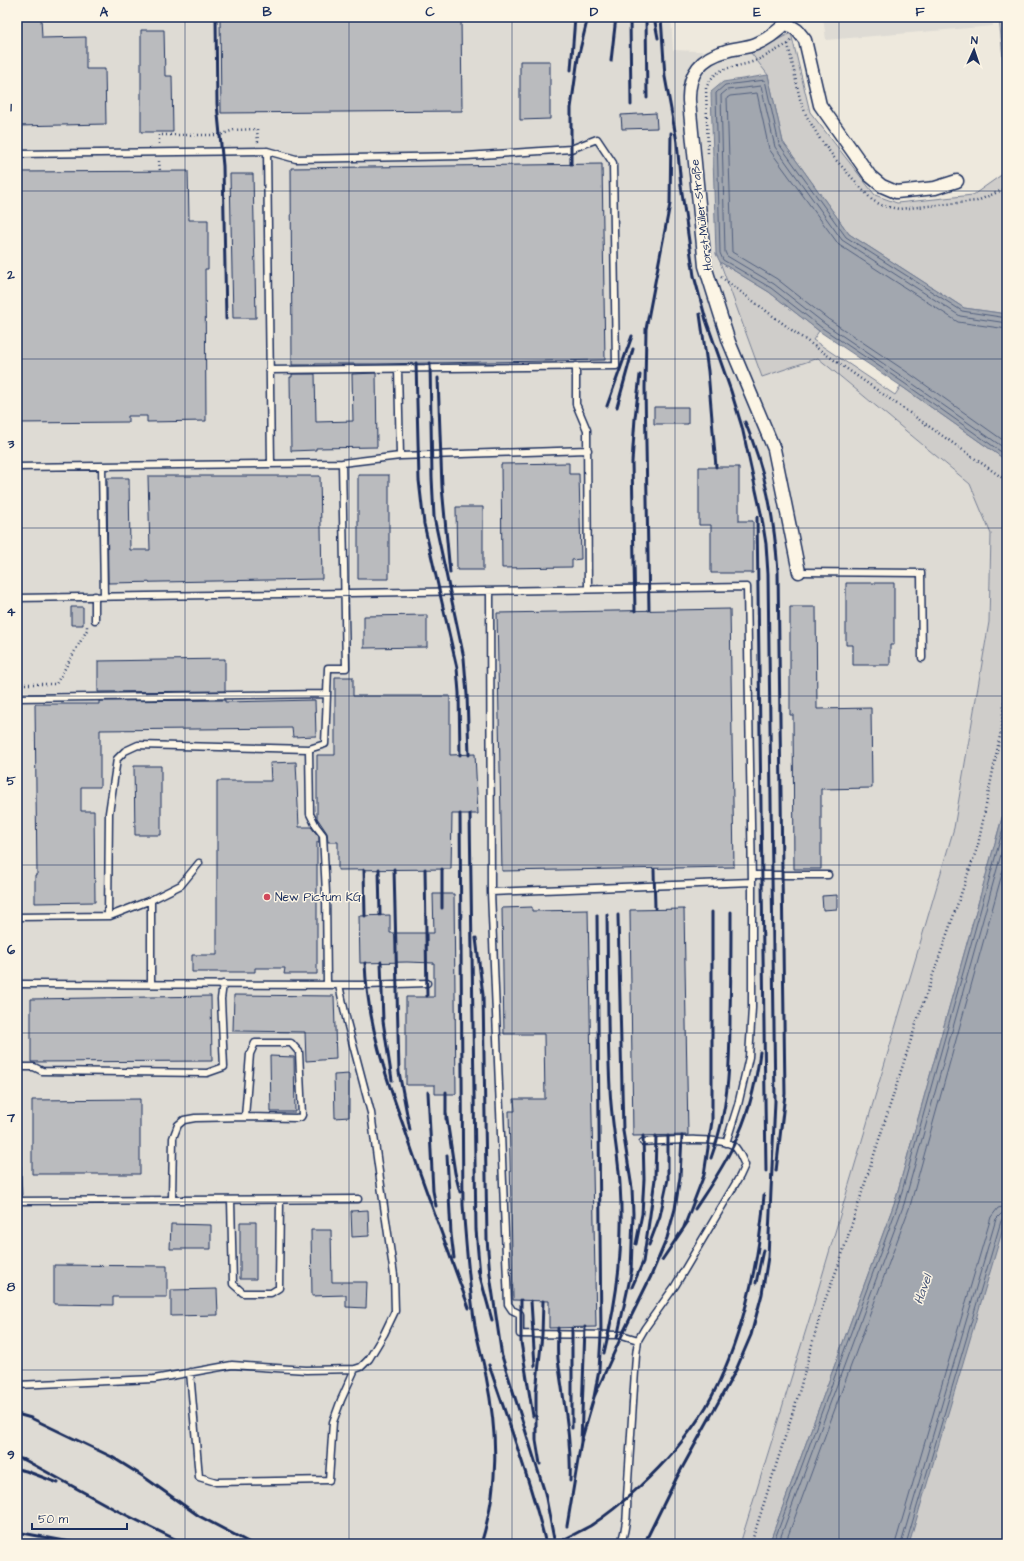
<svg xmlns="http://www.w3.org/2000/svg" width="1024" height="1561" font-family="'Architects Daughter',sans-serif">
<style>
.built{fill:#dedbd4}
.green{fill:#cfcdca;stroke:#757e94}
.water{fill:#a2a7af;stroke:#6c778f}
.lines{fill:none;stroke-linecap:round;stroke-linejoin:round}
.shore{stroke:#515f7e;stroke-width:1}
.building{fill:#babbbe;stroke:#1b2f5e}
.service-casing{stroke:#1b2f5e;stroke-width:9}
.minor-casing{stroke:#1b2f5e;stroke-width:15}
.path{stroke:#1b2f5e;stroke-width:2.5;stroke-dasharray:1 3;stroke-linecap:butt}
.service{stroke:#fcf5e5;stroke-width:6}
.minor{stroke:#fcf5e5;stroke-width:12}
.rail{stroke:#1b2f5e;stroke-width:3}
.grid{fill:none;stroke:#1b2f5e;stroke-width:1;stroke-opacity:0.55}
.poi-dot{fill:#d1495b;stroke:#fcf5e5;stroke-width:1.5}
.labels{text-anchor:middle;stroke-width:3;stroke-linejoin:round;paint-order:stroke}
.street-label{font-size:12px;fill:#1b2f5e;stroke:#fcf5e5}
.poi-label{font-size:12px;fill:#1b2f5e;stroke:#fcf5e5;text-anchor:start}
.water-label{font-size:13px;font-style:italic;fill:#445376;stroke:#fcf5e5}
.neatline{fill:none;stroke:#1b2f5e;stroke-width:1.5}
.grid-label{font-size:13px;text-anchor:middle;font-weight:bold;fill:#1b2f5e}
</style>
<rect width="100%" height="100%" fill="#eee9dd"/>
<filter id="ink" filterUnits="userSpaceOnUse"><feTurbulence type="fractalNoise" baseFrequency=".025" numOctaves="2"/><feDisplacementMap in="SourceGraphic" scale="8" xChannelSelector="R" yChannelSelector="G"/><feConvolveMatrix kernelMatrix="1 2 1 2 8 2 1 2 1" color-interpolation-filters="sRGB"/></filter>
<g filter="url(#ink)">
<path class="built" d="M17 17H671L673 50 751 53 768 75 723 82 711 92 716 254 762 377 818 358 970 484 991 533 989 622 954 828 813 1307 740 1544H17Z
M823 17H992L993 26 826 40Z"/>
<path class="green" d="M999 17H1007V99Z
M791 33 810 112 875 195 897 203 973 195 1007 171V314L964 308 849 234 783 142 768 75 751 53Z
M720 262 769 292 819 331 813 340 895 395 901 386 1007 461V800L895 1201 769 1544H740L813 1307 954 828 989 622 991 534 970 484 818 358 762 377Z
M1007 1182V1544H892Z"/>
<path class="water" d="M768 75 783 142 849 234 964 308 1007 314V461L901 386 819 331 769 292 720 262 716 254 711 92 723 82Z
M1007 800V1215L910 1541V1544H769L895 1201Z"/>
<g class="lines">
<path class="shore" d="M1007 318 962 311 846 237 779 144 765 80 725 85 716 93 720 253 723 260 771 288 822 328 904 383 1007 456
M1007 323 960 316 842 240 775 147 761 86 727 90 721 95 725 252 727 256 774 284 825 324 906 379 1007 450
M1007 329 958 322 839 245 769 149 757 93 730 96 727 98 732 252 777 279 828 319 910 374 1007 443
M773 1544 899 1202 1007 815
M778 1544 904 1204 1007 833
M785 1544 910 1206 1007 856
M895 1544 991 1217 998 1208 1007 1206
M901 1544 996 1219 1001 1214 1007 1212
M906 1544 1001 1221 1003 1218 1007 1217"/>
</g>
<path class="building" d="M17 17H41L42 38 86 37V69H105L106 124 17 126Z
M220 17H461L462 111 221 113Z
M141 30H164L165 76H172L173 132H141Z
M520 61H550V119L520 120Z
M656 113 657 128 622 129 621 115Z
M602 164 605 360 376 364H315V365H292L291 168Z
M188 171 189 220H208V269H205L206 421 147 422V416H128V422L17 423V172Z
M230 174H253L256 318H233Z
M376 373 377 447 316 448V450L291 451 290 377H292V374H315L316 422 353 421 352 374Z
M654 407H688V424H654Z
M569 463V474H579L581 559 572 560V567L502 568 501 464Z
M699 467H739V521H753V573H711V525H699Z
M358 475H389V579H358Z
M148 476H320L322 579 108 583 107 478H129L130 550H150Z
M456 507H483V570H457Z
M846 583H894V645H890V665H853V645H846Z
M71 607H83V625H71Z
M790 607H816L817 709 871 708 872 788 821 789V869H794L793 715H790Z
M730 609 734 867 502 871 497 613Z
M427 615V647L364 648V616Z
M225 659V691L98 692V661Z
M335 677H353V696H450V755L475 754 478 814H452L451 869 338 870V842H328L327 833 317 818V755H335Z
M225 700V702L315 700 316 736 293 737 292 728 100 730V787H81V811H94L95 902 35 903V875H37L35 704H99V701Z
M296 762 299 827H311L319 837V842H317V974H284L285 968H255V972H192V955H217V781H271L270 763Z
M134 766H161V835H135Z
M433 894H454L456 1094H435V1085H406V997H434V963L407 962 360 963 359 916 390 915V933H434Z
M837 895V909L823 910 822 896Z
M532 907V911L588 910 596 1327 549 1328V1301L513 1300 509 1111H515L514 1099H545L544 1034H504L502 908Z
M684 909 688 1135 633 1136 630 910Z
M234 995 334 996 336 1059 306 1061 305 1032 233 1031Z
M211 996 212 1061 31 1062V999Z
M270 1056 294 1057 295 1112H271Z
M349 1074V1117L335 1118 334 1075Z
M140 1099V1174H32V1100Z
M368 1210 369 1236 352 1237 351 1211Z
M240 1222H256V1279H240Z
M171 1224 211 1225V1249H170Z
M311 1230H331L332 1282H367L366 1308 346 1307V1295L312 1296Z
M54 1265 167 1266V1297H113V1305L54 1304Z
M217 1289 218 1315 171 1316V1290Z"/>
<g class="lines">
<defs>
<path id="service" d="M267 151 271 464
M17 154 267 151 296 159 466 156 571 149 597 139 613 163 616 366 269 370
M576 366V404L587 430 588 589
M398 369 400 456
M102 466 104 596
M17 467 342 463 400 456 588 450
M799 572 921 573 922 658
M490 591 491 892
M95 596V620
M17 598 747 587 752 882V1008L749 1057 738 1105 726 1143
M17 698 327 694 328 668H346L342 463
M752 875H828
M108 916 109 813 117 759 125 751 138 745 309 749
M17 917 110 916 151 900 181 885 199 863
M17 984 366 985 427 983
M151 984V900
M327 985 326 893 323 835 316 826 310 814 309 749 325 744 327 694
M17 1067H34L42 1071 207 1073 224 1067 221 999 223 984
M17 1167 18 1201
M172 1200 173 1138 178 1125 184 1120 195 1118 245 1117 250 1054 255 1043H291L299 1052 302 1115 301 1117 296 1118 245 1117
M231 1200 233 1284 243 1293H271L279 1288 280 1200
M17 1201 358 1199
M638 1340 622 1335 520 1334V1314L512 1310 508 1304 491 892 752 882
M190 1372 199 1477 216 1482 329 1480 333 1422 341 1400 355 1369
M17 1385 154 1379 232 1365 306 1370 355 1369 361 1367 369 1359 384 1334 395 1311 394 1275 378 1165 371 1113 347 1022 339 985
M621 1544C626 1528 628 1514 627 1497L636 1355 638 1340 645 1328 675 1286 740 1176 745 1165C742 1159 739 1150 734 1146 721 1136 661 1141 643 1142"/>
<path id="minor" d="M789 17 786 23 797 30 805 40 820 105 870 176 882 186 896 192 935 188 957 181
M786 23C777 32 768 39 756 44 746 48 735 48 726 51 700 58 688 74 689 101L705 266 729 342 774 449 799 572"/>
</defs>
<use href="#service" class="service-casing"/>
<use href="#minor" class="minor-casing"/>
<path class="path" d="M788 44 800 99 806 115 820 139 836 160 872 200 883 206 899 209 977 201 1007 188
M159 144V135H220L234 130 257 129 258 143
M708 153 706 88C716 65 732 69 752 62 764 58 776 50 788 44L791 40
M159 161 160 171
M721 277 797 334 1007 481
M17 684H56L87 630V625
M751 1544 798 1396 822 1308 840 1261 918 1018 978 845 1001 731 1007 675"/>
<use href="#service" class="service"/>
<use href="#minor" class="minor"/>
<path class="rail" d="M216 17 217 104 223 166 226 319
M630 17 631 105
M646 17 647 98
M654 17 658 38
M611 61 616 17
M571 70 575 17
M571 164V108L578 58 588 17
M700 314 708 371 716 467
M416 363 419 480 424 524 457 668 459 693 460 755
M430 363 432 477 434 517 464 658 467 695 469 755
M438 378 442 487 450 573
M607 406 632 336
M617 407 633 349
M745 422C766 471 774 518 778 571L785 1094 776 1171
M757 517 766 1171
M649 610 645 388 646 329 670 204 671 133
M635 611 632 462 635 418 640 375
M460 814 463 1205C466 1245 469 1285 475 1326 478 1343 483 1359 486 1376 498 1436 499 1486 481 1544
M470 814 476 1230 480 1275
M379 869 380 915
M394 869 399 1072 410 1130
M425 869 427 996
M442 869V908
M364 870 365 916
M654 870 655 908
M618 915 623 1131 632 1188 633 1214 631 1273
M476 938 483 995 487 1239 490 1275 502 1357
M381 962 383 1021 392 1080
M365 963C367 1022 386 1078 406 1133 426 1192 448 1250 469 1308
M428 1092 433 1191 436 1206
M446 1092V1119
M446 1113 455 1173 460 1192
M447 1155 451 1234 454 1258
M711 1158C729 1111 730 1063 730 1013 731 979 731 945 731 912
M695 1209C708 1189 723 1168 733 1146 748 1117 756 1084 760 1052
M684 1227 704 1175 712 1121V912
M636 1244 642 1214 644 1179 643 1136
M649 1245 660 1216 668 1179V1136
M662 1260 687 1223
M478 1269 492 1320
M756 1283 763 1250
M632 1287 643 1262 650 1215 655 1179 656 1136
M521 1300V1342L533 1416
M531 1301 535 1366
M558 1328C558 1338 557 1349 558 1359 563 1400 572 1439 570 1481
M572 1328V1428
M617 1338 632 1269
M501 1353 545 1493 555 1544
M604 1353C618 1295 624 1244 620 1184 618 1152 611 1120 610 1088 607 1030 608 973 607 915
M489 1365C509 1424 531 1483 546 1544
M594 1397 599 1370 601 1335 597 915
M17 1414 31 1418 112 1457 144 1477 199 1516 252 1544
M581 1442 594 1397 622 1335 651 1276 667 1238 675 1209 680 1177 682 1136
M17 1458 25 1460 114 1509 185 1544
M540 1464 536 1440V1392L542 1335 543 1301
M17 1469 26 1471 58 1483
M567 1526 581 1442 585 1327
M17 1532 81 1544
M200 1542 208 1544
M555 1544C567 1538 579 1532 590 1526 607 1515 623 1502 638 1488 663 1465 688 1437 706 1407 741 1346 759 1265 764 1195
M644 1544 676 1479 736 1370 751 1335 762 1294 768 1257 775 1101 768 574 766 544 761 513 742 427 731 391 706 320 694 276 681 186 677 142 665 77 661 17"/>
</g>
</g>
<path class="grid" d="M185 17V1544M349 17V1544M512 17V1544M675 17V1544M839 17V1544M17 191H1007M17 359H1007M17 528H1007M17 696H1007M17 865H1007M17 1033H1007M17 1202H1007M17 1370H1007"/>
<circle class="poi-dot" cx="267" cy="897" r="4"/>
<g class="labels">
<g class="street-label">
<text transform="translate(701 215) rotate(-97)" y="4">Horst-Müller-Straße</text>
</g>
<g class="poi-label">
<text x="275" y="901">New Pictum KG</text>
</g>
<g class="water-label">
<text transform="translate(922 1289) rotate(-71)" y="5">Havel</text>
</g>
</g>
<rect width="1024" height="1561" fill="none" stroke="#fcf5e5" stroke-width="44"/>
<g transform="translate(974 50) rotate(3)" stroke="#fcf5e5" stroke-width="3" paint-order="stroke">
<path d="M0-3L7 15L0 10L-7 15Z" fill="#1b2f5e"/>
<text y="-6" font-size="11" font-weight="bold" text-anchor="middle" fill="#1b2f5e">N</text>
</g>
<path d="M32 1523v6h95v-6" fill="none" stroke="#1b2f5e" stroke-width="2"/>
<text x="38" y="1523" font-size="12" fill="#1b2f5e" stroke="#fcf5e5" stroke-width="3" paint-order="stroke">50 m</text>
<rect x="22" y="22" width="980" height="1517" class="neatline"/>
<g class="grid-label">
<text x="104" y="16">A</text>
<text x="267" y="16">B</text>
<text x="430" y="16">C</text>
<text x="594" y="16">D</text>
<text x="757" y="16">E</text>
<text x="920" y="16">F</text>
<text x="11" y="111">1</text>
<text x="11" y="279">2</text>
<text x="11" y="448">3</text>
<text x="11" y="616">4</text>
<text x="11" y="785">5</text>
<text x="11" y="954">6</text>
<text x="11" y="1122">7</text>
<text x="11" y="1291">8</text>
<text x="11" y="1459">9</text>
</g>
</svg>
